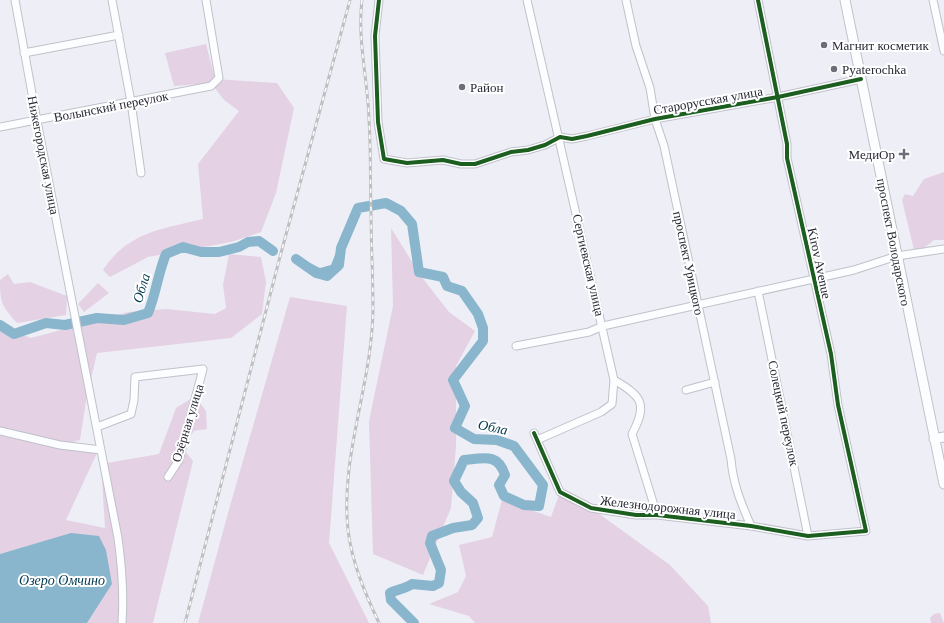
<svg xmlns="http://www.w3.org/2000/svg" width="944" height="623" font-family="Georgia,serif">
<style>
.green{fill:#e4d1e3}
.water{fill:#89b6cd}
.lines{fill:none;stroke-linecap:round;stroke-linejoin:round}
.river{stroke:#89b6cd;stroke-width:10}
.minor-casing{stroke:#c0c1ca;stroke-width:9}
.major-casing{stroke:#c0c1ca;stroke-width:11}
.minor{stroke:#fcfdfe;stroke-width:7}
.major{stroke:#fcfdfe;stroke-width:9}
.rail-casing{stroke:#bfbfc1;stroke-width:3}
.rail{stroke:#fff;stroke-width:1.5;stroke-dasharray:4.5;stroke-linecap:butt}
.cycleway-casing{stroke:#fff;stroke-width:6}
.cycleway{stroke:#1b5e20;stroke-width:4}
.poi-dot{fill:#6d6e79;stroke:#fff;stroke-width:1.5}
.labels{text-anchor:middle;stroke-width:4;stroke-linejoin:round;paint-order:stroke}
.poi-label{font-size:13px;fill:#282936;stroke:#fff;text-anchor:start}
.street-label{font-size:13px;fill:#282936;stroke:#fff}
.water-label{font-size:14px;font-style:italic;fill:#00394e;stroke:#fff}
</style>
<rect width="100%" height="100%" fill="#eeeff6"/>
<path class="green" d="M206 44 215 79 277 83 294 108 276 193 261 232 231 242 148 257 110 277 103 270C128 232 162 229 203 219L198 164 239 111 224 100 211 83 174 86 165 53Z
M944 172V240H934L924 248 914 250 902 200 905 194 913 196 924 179Z
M391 228 421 276 449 312 475 331 456 366V446L451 508 423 575 373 554 369 421 393 306Z
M229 254 261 257 266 282 262 314 231 338 97 353 86 401 80 440 61 445 97 453 66 520 105 528 101 464 159 454 176 408 195 396 206 411 207 429 194 431 182 447 193 461 153 623H87L112 584 71 534 0 554V323L6 329 31 338 128 312 166 309 215 314 226 308 223 285Z
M8 274 14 284 30 282 67 296 66 315 17 323C2 306 0 303 0 280Z
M98 283 109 293 84 312 78 304Z
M290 297 347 306 329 543 369 623H198L230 506Z
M560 492 591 508 670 565 708 606 711 623H475L469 616 429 604 458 592 466 576 459 545 492 537 502 500 551 517Z
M940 613 944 623H931L930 618 934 614Z"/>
<path class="water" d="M355 204 358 208 341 248 339 265 327 276 316 273 296 259 298 257 320 268 331 265Z
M71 533 99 536 106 550 112 584 87 623H0V554Z"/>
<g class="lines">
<path class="river" d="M296 259 316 273 327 276 339 265 341 248 358 208 386 203 401 211 412 224 419 272 443 277 447 286 462 291 478 314 483 328V341L453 380 465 406 455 428 474 439 497 440 514 446 543 485 539 506 524 505 504 496 499 485 505 475C498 453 484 458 464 460L454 481 461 492 473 503 478 518 472 525 453 528 432 536 430 543 441 570 439 583 433 586 412 584C405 589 398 589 390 593L391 600 414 623
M0 325 14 334 46 323 65 325 97 318 124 320 148 313C156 294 158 273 166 254L183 247 201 252H219L239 247 248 242 259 241 273 251"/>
<defs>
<path id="minor" d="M15 0 37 121 118 538C122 567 124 594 122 623
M112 0 131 102 141 173
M379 0 375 36 378 122 384 159 407 163 443 160 461 164H475L511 152 528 150 545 145 560 137 572 139 587 136 655 119 778 97 861 79
M527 0 614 380C642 396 648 404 632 434L657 515
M626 0 636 46 650 88 655 119 664 146 731 459C733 484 741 503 751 526
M933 0 944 51
M24 53 119 35
M0 127 211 86 219 78 206 0
M758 291 808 536
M516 346 589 332 603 326 854 270 897 256 944 249
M686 390 715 382
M97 427 131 414 134 400 135 377 203 369 179 460 168 477
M0 431 60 445 101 450
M534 433 560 492 591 508 636 515H657L751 526 808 536 866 531 838 405 831 354 787 158V144L758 0
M537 440 601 412 612 404 614 380"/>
<path id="major" d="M845 0 944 484
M934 439 944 437"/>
</defs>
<use href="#minor" class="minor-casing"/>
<use href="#major" class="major-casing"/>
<use href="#minor" class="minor"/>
<use href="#major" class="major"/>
<defs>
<path id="rail" d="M362 0C357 40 368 80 369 120 371 150 370 179 371 209 371 243 373 276 373 310 372 385 340 455 348 530 352 563 365 593 379 623
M185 623 281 253 350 0"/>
</defs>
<use href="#rail" class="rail-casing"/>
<use href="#rail" class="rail"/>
<defs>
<path id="cycleway" d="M379 0 375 36 378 122 384 159 407 163 443 160 461 164H475L511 152 528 150 545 145 560 137 572 139 587 136 655 119 778 97 861 79
M534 433 560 492 591 508 636 515H657L751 526 808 536 866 531 838 405 831 354 787 158V144L758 0"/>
</defs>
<use href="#cycleway" class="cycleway-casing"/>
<use href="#cycleway" class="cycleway"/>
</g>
<g class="poi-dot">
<circle cx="824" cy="45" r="4"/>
<circle cx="834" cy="69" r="4"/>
<circle cx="462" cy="87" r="4"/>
<path d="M902 148h4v4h4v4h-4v4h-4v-4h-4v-4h4z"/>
</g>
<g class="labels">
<g class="poi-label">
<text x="832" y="50">Магнит косметик</text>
<text x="842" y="74">Pyaterochka</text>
<text x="470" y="92">Район</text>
<text x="895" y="159" text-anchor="end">МедиОр</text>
</g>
<g class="street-label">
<text transform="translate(708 100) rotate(-10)" y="5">Старорусская улица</text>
<text transform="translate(111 106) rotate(-11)" y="5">Волынский переулок</text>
<text transform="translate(44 155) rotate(79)" y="5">Нижегородская улица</text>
<text transform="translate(894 242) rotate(79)" y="5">проспект Володарского</text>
<text transform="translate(689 263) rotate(78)" y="5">проспект Урицкого</text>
<text transform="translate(820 263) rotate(78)" y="5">Kirov Avenue</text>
<text transform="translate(589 265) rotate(77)" y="5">Сергиевская улица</text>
<text transform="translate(784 413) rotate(78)" y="5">Солецкий переулок</text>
<text transform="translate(187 423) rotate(-73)" y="5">Озёрная улица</text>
<text transform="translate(668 507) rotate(6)" y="5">Железнодорожная улица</text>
</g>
<g class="water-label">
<text transform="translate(141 288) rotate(-73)" y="5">Обла</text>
<text transform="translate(493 427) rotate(12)" y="5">Обла</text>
<text x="62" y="585">Озеро Омчино</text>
</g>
</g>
</svg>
